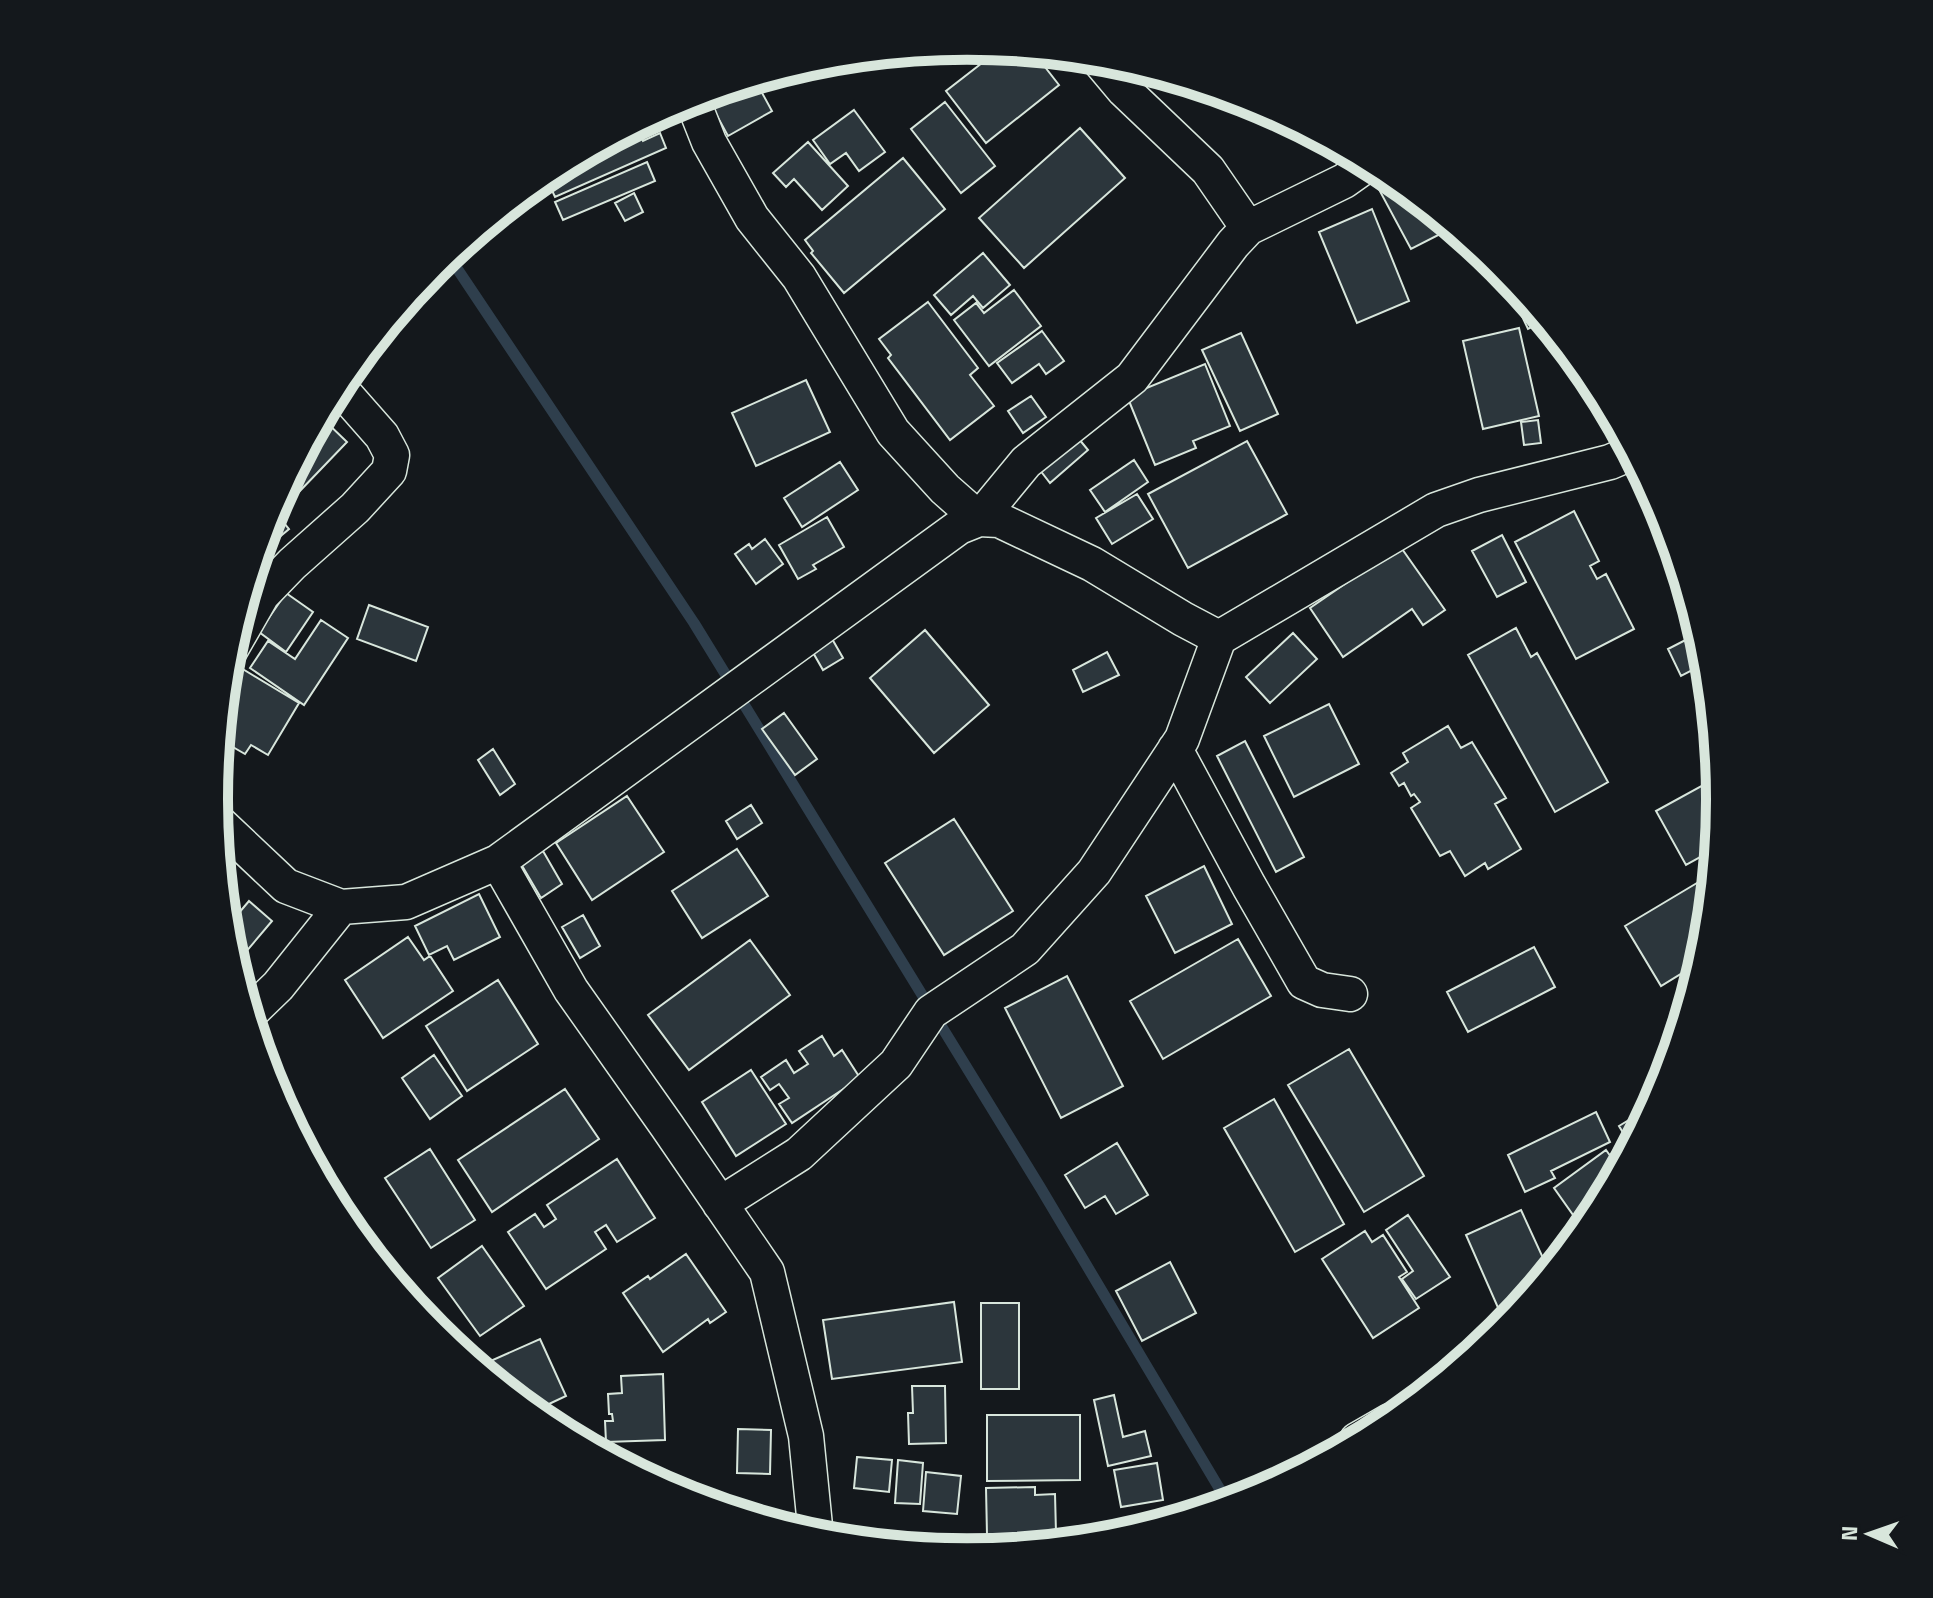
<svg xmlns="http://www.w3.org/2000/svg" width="1933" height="1598" font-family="'Titillium Web',sans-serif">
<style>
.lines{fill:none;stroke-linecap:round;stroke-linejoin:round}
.stream{stroke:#2f3f4d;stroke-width:11}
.building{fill:#2c363c;stroke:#d8e6dc;stroke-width:2}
.street-casing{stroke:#d8e6dc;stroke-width:37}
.street{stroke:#14181c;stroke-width:34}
.rim{fill:none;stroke:#d8e6dc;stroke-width:10}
</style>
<rect width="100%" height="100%" fill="#14181c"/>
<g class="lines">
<path class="stream" d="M448 255 694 623 1040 1187 1228 1503"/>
</g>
<path class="building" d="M1000 49 1034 53 1059 85 986 143 946 91Z
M755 80 772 111 728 136 710 103 746 83Z
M945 102 995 166 961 193 911 129Z
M854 110 885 152 859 171 846 153 830 164 813 140Z
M637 126 643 141 660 133 666 148 555 197 545 175Z
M1080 128 1125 178 1024 268 979 218Z
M808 142 848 186 822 210 794 179 786 187 773 173Z
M903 158 945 209 844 293 811 253 813 251 805 240Z
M647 162 655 181 563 220 555 202Z
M1388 175 1452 228 1411 249 1375 182Z
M634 193 643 212 625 221 615 203Z
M1372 209 1409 301 1357 323 1319 232Z
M983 253 1010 285 983 308 973 296 951 315 934 295Z
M1506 275 1544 321 1528 329 1503 276Z
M1014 290 1041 326 989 366 954 320 976 303 984 313Z
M928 302 978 368 970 375 994 406 950 440 888 358 891 355 879 339Z
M1519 328 1539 416 1483 429 1463 341Z
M1042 331 1064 361 1046 374 1039 364 1012 383 997 363Z
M1241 333 1278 414 1240 431 1202 350Z
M1205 364 1230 426 1193 441 1196 448 1155 465 1127 396Z
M806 380 830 432 756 466 732 413Z
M1031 396 1046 417 1023 433 1008 411Z
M321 417 347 442 296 495 285 485Z
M1538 420 1541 443 1524 445 1521 422Z
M1074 433 1088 450 1050 483 1036 465Z
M1247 441 1287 514 1188 568 1148 494Z
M1134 460 1148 482 1105 512 1090 490Z
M840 462 858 490 802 527 784 498Z
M1137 494 1153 519 1112 544 1096 518Z
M272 508 289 529 258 555 271 510Z
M1574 511 1599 561 1590 566 1597 579 1606 574 1634 629 1576 659 1515 542Z
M827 517 844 547 813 565 816 569 798 579 779 545Z
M1502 535 1526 582 1497 597 1472 551Z
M765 539 783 564 756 584 735 554 749 544 752 549Z
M1400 546 1445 610 1423 625 1412 609 1343 657 1310 608Z
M286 593 313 612 286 652 259 632Z
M369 605 428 627 416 661 357 639Z
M321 620 348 638 304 705 250 668 268 641 295 659Z
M1516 628 1531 657 1537 653 1608 782 1555 812 1468 655Z
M925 630 989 705 934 753 870 678Z
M1293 633 1317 659 1270 703 1246 677Z
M1699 633 1706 663 1681 676 1668 649Z
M831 637 843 658 823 670 811 649Z
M1107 652 1119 675 1083 692 1073 670Z
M241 668 299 703 268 755 251 745 245 754 219 739 224 697Z
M1329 704 1359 764 1294 797 1264 736Z
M784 713 817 759 795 775 762 729Z
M1448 726 1461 748 1472 742 1506 798 1495 804 1521 849 1488 869 1485 863 1465 876 1450 851 1440 856 1411 808 1420 802 1414 794 1411 796 1404 783 1399 786 1391 773 1408 762 1403 753Z
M1245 741 1304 857 1276 872 1217 756Z
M493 749 515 784 500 795 478 760Z
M1705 784 1719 809 1715 849 1686 865 1656 811Z
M627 796 664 852 592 900 556 843Z
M751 805 762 823 737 839 726 821Z
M954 819 1013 911 944 955 885 863Z
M737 849 768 896 702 938 672 891Z
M543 851 562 884 541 898 521 864Z
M1204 866 1232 924 1175 953 1146 896Z
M1712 874 1705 946 1700 962 1661 986 1625 926Z
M479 894 500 937 454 960 447 946 429 955 415 926Z
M249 901 272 921 234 966 228 945 224 902 238 914Z
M583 915 600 946 580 958 562 927Z
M408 937 424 960 430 956 453 991 383 1038 345 980Z
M1238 939 1271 996 1163 1059 1130 1001Z
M750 940 790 995 689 1070 648 1015Z
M1534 947 1555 987 1468 1032 1447 992Z
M1067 976 1123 1086 1061 1118 1005 1008Z
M498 980 538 1044 467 1091 426 1026Z
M822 1036 834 1056 842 1050 860 1078 792 1123 779 1104 789 1098 779 1084 770 1090 761 1077 786 1060 794 1073 808 1064 799 1051Z
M1349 1049 1424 1176 1364 1212 1288 1085Z
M434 1055 462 1096 430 1119 402 1078Z
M751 1070 786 1124 736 1156 702 1102Z
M565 1089 599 1139 492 1212 458 1160Z
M1274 1099 1344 1224 1295 1252 1224 1128Z
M1652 1106 1631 1146 1619 1126Z
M1596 1112 1610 1142 1551 1171 1555 1178 1525 1192 1508 1155Z
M1117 1143 1148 1195 1116 1214 1105 1196 1085 1208 1065 1175Z
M430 1149 475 1220 431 1248 385 1178Z
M1606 1150 1619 1168 1592 1218 1583 1229 1554 1188Z
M617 1159 655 1218 617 1242 606 1225 595 1232 606 1249 546 1289 508 1232 535 1214 544 1227 556 1219 547 1205Z
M1521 1210 1549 1271 1513 1315 1503 1319 1466 1235Z
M1408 1215 1450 1277 1416 1299 1402 1279 1413 1271 1386 1230Z
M1365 1231 1372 1242 1383 1235 1407 1272 1399 1277 1419 1308 1373 1338 1322 1259Z
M482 1246 524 1306 480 1336 438 1278Z
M686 1254 726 1312 710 1323 708 1319 663 1352 623 1293 648 1276 650 1279Z
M1170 1262 1196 1313 1142 1341 1116 1291Z
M404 1274 420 1298 412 1304 393 1281Z
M954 1302 962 1362 832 1379 823 1320Z
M981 1303H1019V1389H981Z
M540 1339 566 1396 532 1412 477 1367Z
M663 1374 665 1440 606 1442 605 1421H613L612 1414H609L608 1394 622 1393 621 1376Z
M912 1386H945L946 1443 909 1444 908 1413H913Z
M1114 1395 1123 1437 1145 1431 1151 1456 1108 1466 1094 1400Z
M987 1415H1080V1480L987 1481Z
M738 1429 771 1430 770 1474 737 1473Z
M857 1457 892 1460 889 1492 854 1488Z
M898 1460 923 1463 920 1504 895 1503Z
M1157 1463 1163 1500 1121 1507 1114 1470Z
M926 1472 961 1476 957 1514 923 1511Z
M1035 1487V1495L1055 1494 1056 1533 987 1535 986 1488Z
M792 1515 798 1531 771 1523Z"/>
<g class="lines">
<defs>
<path id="street" d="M1098 59 1124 90 1208 170 1248 228
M692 99 709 142 752 218 799 277 893 432 945 489 979 519 1026 462 1132 378 1233 244 1248 228 1344 181 1368 164
M228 654 262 595 292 564 355 508 389 471 392 455 382 436 338 386
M1175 749 1249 886 1304 982 1322 990 1350 994
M216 820 286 886 341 907 406 902 498 862 959 527 979 519 999 520 1092 564 1183 619 1219 638 1436 510 1479 495 1610 462 1631 453
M498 862 571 990 667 1126 767 1272 806 1436 816 1536
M249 1014 278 986 341 907
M720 1204 799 1154 896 1064 931 1012 1025 949 1094 872 1182 739 1219 638
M1357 1440 1390 1421"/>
</defs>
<use href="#street" class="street-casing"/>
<use href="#street" class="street"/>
</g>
<path d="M0 0H1933V1598H0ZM228 799a739 739 0 1 1 1478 0a739 739 0 1 1-1478 0Z" fill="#14181c" fill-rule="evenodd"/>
<path class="rim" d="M228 799a739 739 0 1 1 1478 0a739 739 0 1 1-1478 0Z"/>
<g transform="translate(1869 1534) rotate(272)" stroke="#14181c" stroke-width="6" paint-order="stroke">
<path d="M0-6L14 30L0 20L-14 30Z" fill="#d8e6dc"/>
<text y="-12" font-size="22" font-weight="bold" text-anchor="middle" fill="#d8e6dc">N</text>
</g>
</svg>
